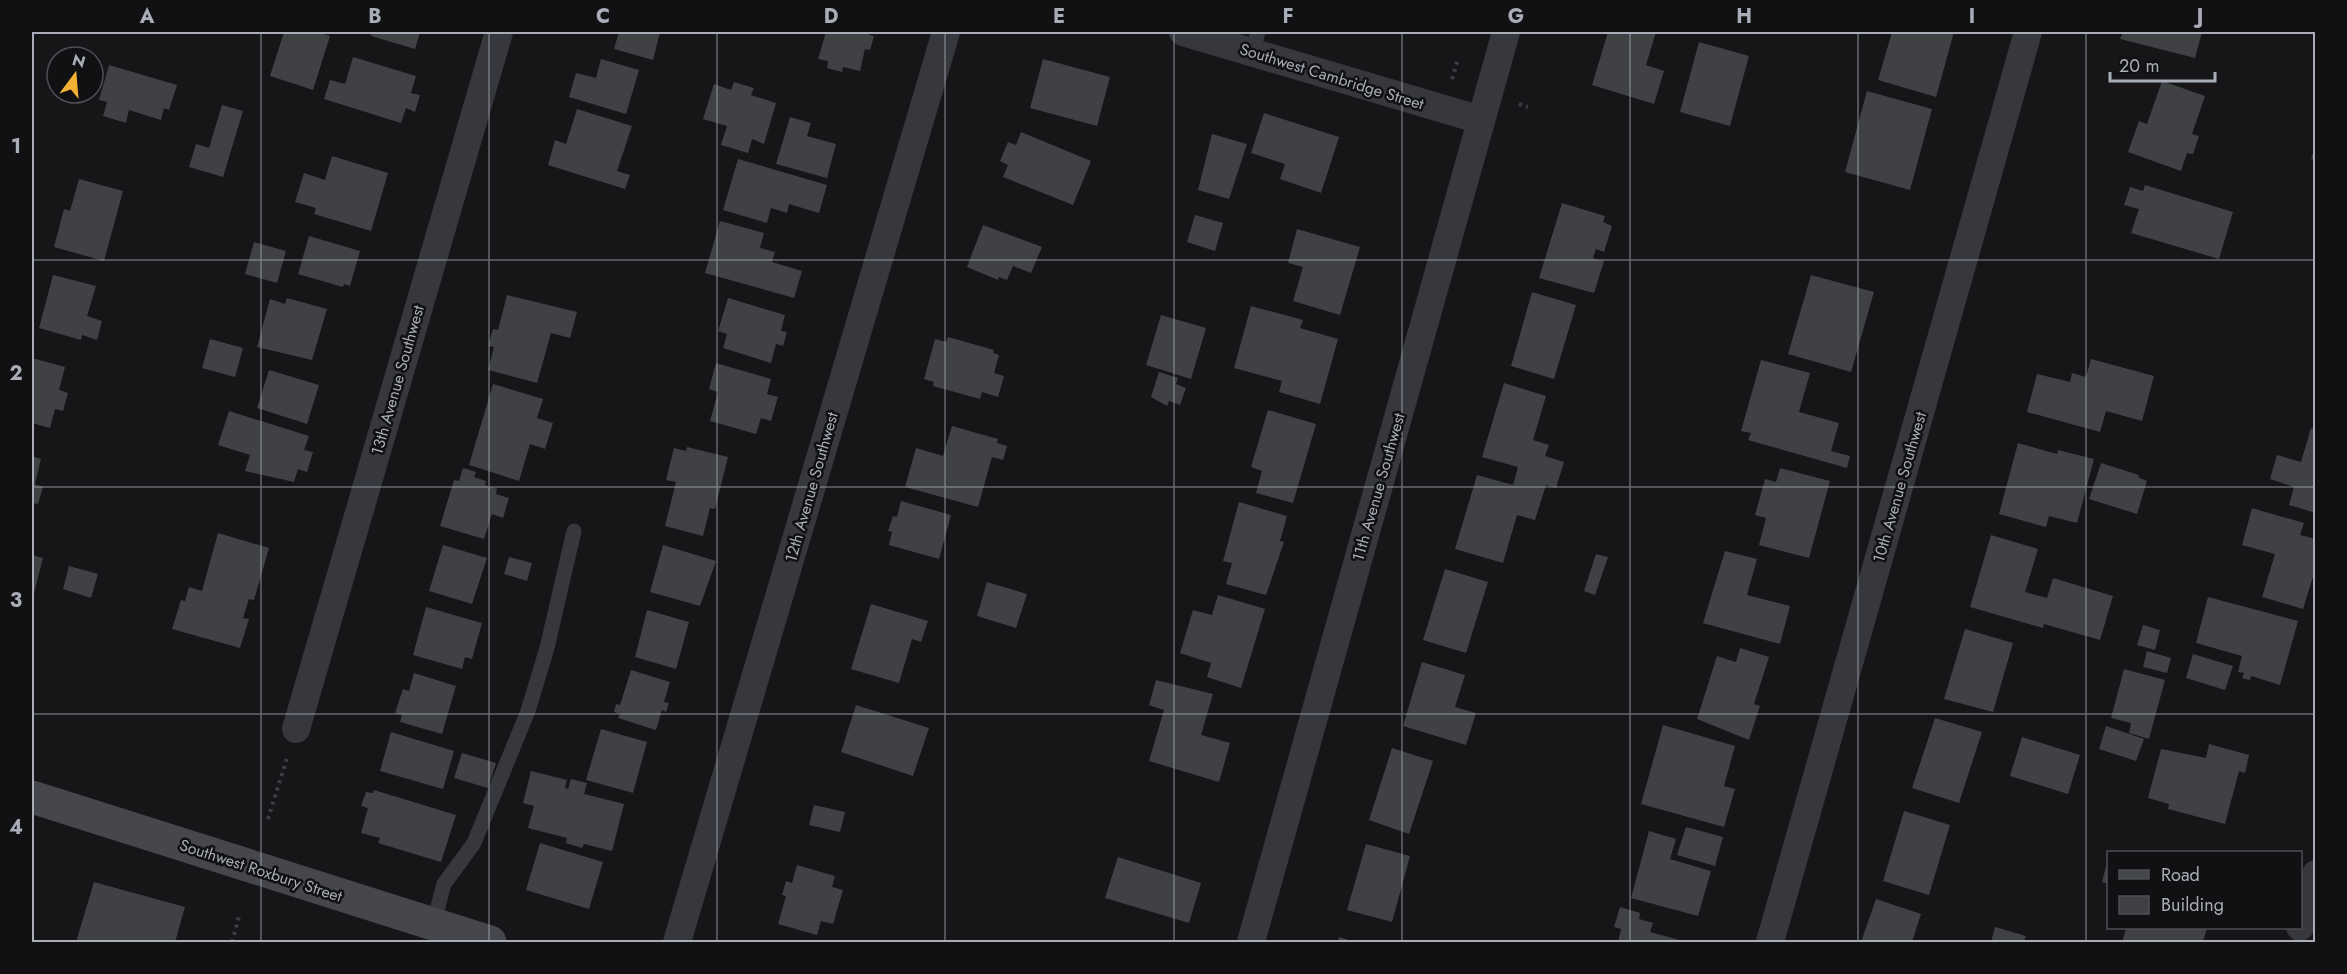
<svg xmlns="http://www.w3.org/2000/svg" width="2347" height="974" font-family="Jost,sans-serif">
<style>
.building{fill:#404145}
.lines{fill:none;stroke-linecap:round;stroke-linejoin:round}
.path{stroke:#3d3f44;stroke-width:4;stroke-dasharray:3 4.5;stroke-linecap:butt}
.service{stroke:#37383d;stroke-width:15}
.minor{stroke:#37383d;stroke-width:28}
.secondary{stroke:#45474d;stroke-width:33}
.grid{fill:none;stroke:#a8adb8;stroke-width:1.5;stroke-opacity:0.55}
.labels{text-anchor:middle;stroke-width:5;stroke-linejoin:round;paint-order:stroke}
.street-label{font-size:16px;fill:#a8adb8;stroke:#111113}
.neatline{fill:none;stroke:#a8adb8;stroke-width:2}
.grid-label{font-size:20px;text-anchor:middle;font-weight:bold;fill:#a8adb8}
</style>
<rect width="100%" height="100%" fill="#161618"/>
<path class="building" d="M284 32H318L330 36 313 90 270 76Z
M372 32H420L415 49 371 36Z
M619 32H660L653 60 614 49Z
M826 32H869V35L874 36 870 50 865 49 860 71 843 67 842 72 827 68 828 61 818 59Z
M1608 32H1656L1646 65 1664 71 1654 104 1592 85Z
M1892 32H1954L1936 97 1878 80Z
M2123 32H2202L2195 58 2120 39Z
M1699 42 1749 56 1730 126 1680 112Z
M353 57 416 76 411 93 420 95 415 112 406 108 401 123 324 99 330 80 345 84Z
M601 59 639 70 626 114 569 97 576 73 596 78Z
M1043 59 1110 77 1097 126 1030 108Z
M109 65 177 85 169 110 164 108 161 120 129 110 126 123 103 116 107 102 99 100Z
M2162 81 2205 96 2192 134 2199 136 2193 154 2187 153 2181 171 2128 152 2139 121 2147 124Z
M734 82 754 88 751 95 776 103 764 144 752 139 748 153 721 145 727 126 703 119 714 84 731 90Z
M1867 91 1932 109 1910 190 1845 172Z
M222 105 243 111 223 177 189 167 196 144 209 148Z
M577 109 632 126 617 171 630 175 625 189 548 165 555 140 566 144Z
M1264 113 1339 137 1321 193 1280 179 1285 164 1251 153Z
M790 117 811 123 807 136 836 144 827 178 776 164Z
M1021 132 1091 161 1073 205 1003 177 1008 165 1000 161 1008 142 1016 145Z
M1212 134 1247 144 1229 199 1198 190Z
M2316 145V160L2311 159Z
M332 156 388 173 371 231 314 214 316 208 295 202 304 173 325 180Z
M738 159 827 185 819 213 789 204 787 213 771 208 767 223 723 210Z
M79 179 123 191 104 261 54 247 64 209 70 211Z
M2145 185 2233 212 2219 259 2131 233 2139 209 2124 205 2130 187 2143 191Z
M1562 203 1605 216 1603 222 1612 226 1604 252 1596 249 1593 258 1604 261 1594 293 1539 278Z
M1195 215 1223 223 1215 251 1187 242Z
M720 221 764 233 760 248 775 252 772 262 802 271 794 298 705 273Z
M983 225 1042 247 1031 273 1013 266 1007 280 999 277 998 280 967 267Z
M1297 229 1360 247 1340 315 1293 301 1303 267 1288 263Z
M309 236 360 251 350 286 344 284 343 287 298 274Z
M254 242 286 251 277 283 245 274Z
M53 275 96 286 87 316 102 321 97 340 82 335 81 340 39 328Z
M1811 275 1874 292 1851 372 1788 354Z
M1532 292 1576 305 1554 379 1511 366Z
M507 295 577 312 570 338 551 333 537 383 488 370 494 347 488 346 493 329 498 330Z
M287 298 327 309 312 360 257 347 270 299 285 304Z
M728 298 785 315 781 331 787 332 783 346 776 344 771 363 723 348 727 334 718 331Z
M1251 306 1303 320 1300 328 1338 339 1320 404 1279 392 1282 381 1234 368Z
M1161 315 1206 328 1191 379 1146 365Z
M948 337 994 350 993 353 999 355 994 373 1004 376 998 397 982 392 980 399 933 386 934 382 924 379 935 339 946 342Z
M210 339 243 348 235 377 202 368Z
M32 358 65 367 59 390 68 393 63 411 55 409 50 428 32 423Z
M2091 359 2154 376 2142 421 2106 411 2100 432 2027 412 2037 374 2070 382 2072 373 2086 377Z
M1761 360 1810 373 1799 412 1839 423 1831 451 1850 456 1847 468 1748 440 1751 433 1741 431Z
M716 363 771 379 767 394 778 397 771 421 761 418 756 434 710 421 718 392 709 389Z
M269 370 319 385 307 424 257 408Z
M1159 372 1178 378 1176 384 1186 388 1180 405 1169 401 1167 406 1151 397Z
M1504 383 1546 396 1533 440 1549 445 1545 456 1564 462 1556 488 1546 485 1535 520 1517 515 1503 563 1455 549 1477 475 1513 485 1518 467 1482 457Z
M493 384 543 399 537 418 553 423 545 449 530 444 519 481 469 465Z
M1268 410 1316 424 1293 503 1256 493 1262 471 1251 467Z
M229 411 309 436 304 450 313 452 307 472 298 469 294 482 245 471 250 455 218 445Z
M952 426 998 439 997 443 1007 446 1003 460 992 457 978 507 905 487 916 448 943 456Z
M2311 428 2316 430V513L2289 505 2294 487 2270 479 2277 455 2301 462Z
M2018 443 2057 454 2058 450 2094 459 2077 523 2049 516 2046 527 1999 514Z
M687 447 728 457 715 509 710 508 703 536 665 526 676 482 666 480 674 448 686 451Z
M32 456 41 459 35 484 43 487 38 504 32 503Z
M2101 463 2139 475 2138 477 2147 481 2137 514 2089 499Z
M463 468 476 472 474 477 486 481 485 485 497 489 496 494 509 498 503 518 492 514 484 539 440 526 454 480 459 481Z
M1780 468 1830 481 1809 558 1759 545 1766 518 1755 515 1765 479 1776 482Z
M901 501 951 515 939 559 889 545 892 532 888 531 893 516 897 517Z
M1239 502 1287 516 1280 541 1284 542 1266 595 1226 584 1232 563 1223 561Z
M2252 508 2304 523 2300 535 2316 539V567L2303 609 2262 597 2275 554 2242 545Z
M218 533 269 548 254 600 249 599 243 618 249 619 240 648 172 629 181 600 185 601 189 587 202 591Z
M1991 535 2038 549 2025 592 2047 598 2053 578 2113 596 2100 640 2044 624 2043 628 1970 607Z
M443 545 487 558 472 604 429 591Z
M663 545 716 561 700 606 650 592Z
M1725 551 1757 559 1747 595 1790 606 1780 644 1703 623Z
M1596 554 1608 557 1595 595 1584 591Z
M32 555 43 558 32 601Z
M509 557 532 563 527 581 504 574Z
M69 566 98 574 91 598 63 589Z
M1445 569 1488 582 1466 653 1423 640Z
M987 582 1027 594 1016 628 977 616Z
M1218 595 1265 609 1241 688 1207 677 1211 663 1180 653 1193 610 1212 615Z
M2208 597 2298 621 2280 685 2251 676 2250 680 2242 678 2244 673 2238 672 2242 656 2196 643Z
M871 604 928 621 921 642 912 639 899 683 851 669Z
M426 607 482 623 472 659 465 657 462 669 413 655Z
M647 610 689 622 676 669 635 657Z
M2143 625 2160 630 2155 650 2137 645Z
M1965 629 2013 643 1993 712 1944 699Z
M1740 648 1769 657 1754 704 1760 706 1749 740 1697 719 1717 656 1736 662Z
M2147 651 2171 658 2167 673 2143 667Z
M2193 654 2233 666 2225 690 2186 678Z
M1422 662 1465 675 1455 707 1476 713 1466 745 1403 726Z
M2124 669 2165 680 2149 739 2129 733 2131 723 2111 718Z
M631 670 670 682 664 702 669 703 666 712 662 710 656 730 618 718 620 714 614 712 616 704 620 705Z
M414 673 456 686 442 734 400 722 402 715 395 713 403 689 409 691Z
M1156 680 1213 694 1201 735 1230 743 1219 782 1149 761 1164 710 1149 705Z
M856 705 929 728 913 776 841 752Z
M1935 718 1982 732 1959 803 1912 788Z
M1663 725 1735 746 1724 786 1735 789 1724 827 1641 804Z
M2106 726 2144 739 2136 761 2099 749Z
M601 729 647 742 633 793 586 780Z
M391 732 454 751 443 789 380 771Z
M2022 737 2080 755 2068 794 2010 776Z
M2209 744 2249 755 2245 773 2239 771 2225 824 2168 809 2169 804 2148 798 2161 749 2206 758Z
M1392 748 1433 761 1409 834 1369 820Z
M462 753 496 763 488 788 454 778Z
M531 771 567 780 565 788 568 789 571 779 587 783 584 794 624 804 612 851 584 844 582 848 566 843 567 838 528 828 534 806 523 803Z
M374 790 456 815 441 862 378 843 380 838 361 833 368 808 361 806 366 792 373 793Z
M814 805 845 812 840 832 809 825Z
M1904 811 1950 825 1929 895 1883 881Z
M1686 827 1723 837 1715 866 1677 855Z
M1649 831 1676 839 1670 859 1711 871 1698 916 1631 898Z
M540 843 603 862 589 909 526 890Z
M1366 844 1410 856 1392 922 1347 910Z
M1118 857 1201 883 1189 923 1105 898Z
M2108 859V884L2102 882Z
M797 865 835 876 832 887 843 890 833 924 821 921 817 935 778 924 786 896 782 895 786 881 792 883Z
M94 882 185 907 175 942H76Z
M1876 899 1921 914 1912 942H1861Z
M1620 907 1640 913 1639 919 1653 923 1650 932 1687 942H1618L1621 929 1614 927Z
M1995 927 2026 936 2024 942H1991Z
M2126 928H2207L2203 942H2122Z
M1339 937 1355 942H1338Z"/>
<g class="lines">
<path class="path" d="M1452 79 1458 59
M1519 104 1528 107
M268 819 287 758
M232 942 240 913"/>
<path class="service" d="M1252 52 1258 32
M433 925 444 884 474 843 528 711 547 648 574 531"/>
<path class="minor" d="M1183 32 1481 120
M296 729 499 32
M2300 927 2316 874
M677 942 946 32
M1251 942 1506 32
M1770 942 2028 32"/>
<path class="secondary" d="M32 797 490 942"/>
</g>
<path class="grid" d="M261 32V942M489 32V942M717 32V942M945 32V942M1174 32V942M1402 32V942M1630 32V942M1858 32V942M2086 32V942M32 260H2316M32 487H2316M32 714H2316"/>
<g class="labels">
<g class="street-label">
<text transform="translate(1332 76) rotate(17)" y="6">Southwest Cambridge Street</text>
<text transform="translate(397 380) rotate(-74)" y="6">13th Avenue Southwest</text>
<text transform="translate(811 487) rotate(-74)" y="6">12th Avenue Southwest</text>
<text transform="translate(1378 487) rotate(-74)" y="6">11th Avenue Southwest</text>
<text transform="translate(1899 487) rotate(-74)" y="6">10th Avenue Southwest</text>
<text transform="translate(261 870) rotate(18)" y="6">Southwest Roxbury Street</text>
</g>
</g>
<rect width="2347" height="974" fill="none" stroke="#111113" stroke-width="66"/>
<rect x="2107" y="851" width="195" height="78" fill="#111113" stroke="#4d4f55" stroke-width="1.5"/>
<rect x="2119" y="870" width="30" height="9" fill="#45474d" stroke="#4d4f55" stroke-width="1.5"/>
<text x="2161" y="881" font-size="18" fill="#a8adb8">Road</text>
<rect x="2119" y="896" width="30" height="18" fill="#404145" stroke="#4d4f55" stroke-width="1.5"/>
<text x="2161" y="911" font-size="18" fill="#a8adb8">Building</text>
<g transform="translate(75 75) rotate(16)"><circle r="28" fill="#111113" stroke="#4d4f55" stroke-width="1.5"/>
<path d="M0-4.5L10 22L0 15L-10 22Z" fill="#f2b134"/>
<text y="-9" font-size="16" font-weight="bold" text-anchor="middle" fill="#a8adb8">N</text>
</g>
<path d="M2110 72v9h105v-9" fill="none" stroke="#a8adb8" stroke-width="3"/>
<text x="2119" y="72" font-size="18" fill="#a8adb8" stroke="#111113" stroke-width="4.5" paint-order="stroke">20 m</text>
<rect x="33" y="33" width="2281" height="908" class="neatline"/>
<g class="grid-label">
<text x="147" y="23">A</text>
<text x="375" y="23">B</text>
<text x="603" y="23">C</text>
<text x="831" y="23">D</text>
<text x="1059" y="23">E</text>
<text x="1288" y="23">F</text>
<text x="1516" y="23">G</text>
<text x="1744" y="23">H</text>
<text x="1972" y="23">I</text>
<text x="2200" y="23">J</text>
<text x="16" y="153">1</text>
<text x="16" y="380">2</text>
<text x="16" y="607">3</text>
<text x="16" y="834">4</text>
</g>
</svg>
